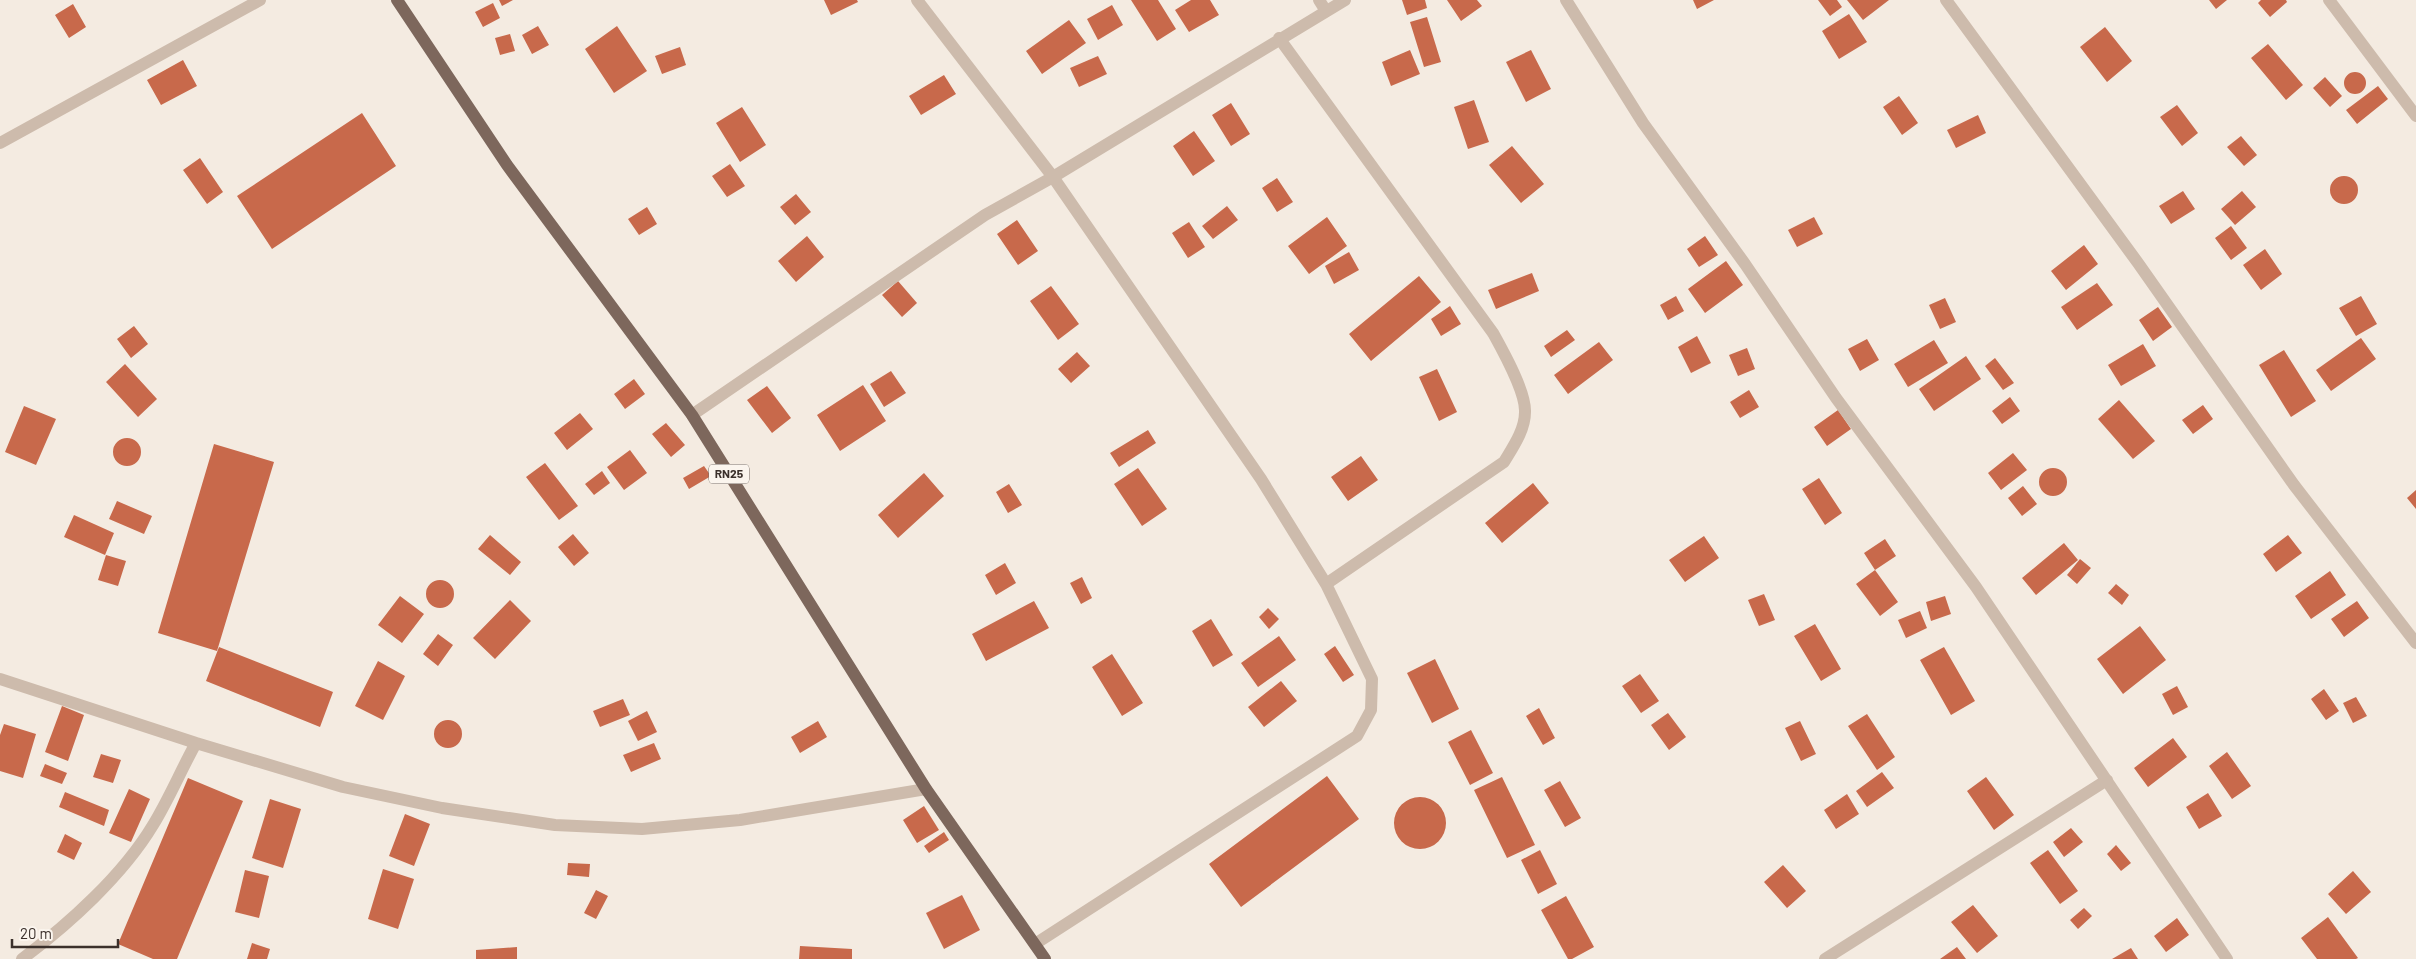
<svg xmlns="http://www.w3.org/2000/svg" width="2416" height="959" font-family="Barlow,sans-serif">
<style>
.building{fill:#c8694b}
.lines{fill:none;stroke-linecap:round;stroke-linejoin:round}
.street{stroke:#cdbbac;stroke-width:12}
.primary{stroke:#7d675c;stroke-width:12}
.labels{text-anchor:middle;stroke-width:4.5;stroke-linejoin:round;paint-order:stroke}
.shield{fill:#fbf5ee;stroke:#756b66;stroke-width:1}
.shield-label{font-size:12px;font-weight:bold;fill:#3b302b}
</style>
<rect width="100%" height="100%" fill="#f4ebe1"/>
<path class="building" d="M499 0H513L502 6Z
M824 0H857L858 2 831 15Z
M1131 0H1158L1176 29 1157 41Z
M1191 0H1210L1219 15 1189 32 1175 10Z
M1402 0H1425L1427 8 1407 15Z
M1447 0H1477L1482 6 1461 21Z
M1693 0H1714L1697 9Z
M1818 0H1837L1842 7 1830 16Z
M1847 0H1889L1863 20Z
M2209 0H2227L2216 9Z
M2261 0H2286L2287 2 2270 17 2258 3Z
M493 3 500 18 483 27 475 12Z
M73 4 86 27 69 38 55 15Z
M1112 5 1123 25 1098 40 1087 19Z
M1849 14 1867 42 1839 59 1822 31Z
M1427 17 1441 62 1424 67 1410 22Z
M1069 20 1086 43 1042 74 1026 51Z
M538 26 549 45 532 54 522 35Z
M617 26 647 71 614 93 585 49Z
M2105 27 2132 61 2107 82 2080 47Z
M510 34 515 51 500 55 495 38Z
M2268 44 2303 85 2286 100 2251 58Z
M680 47 686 65 662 74 655 56Z
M1410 50 1420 74 1391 86 1382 62Z
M1531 50 1551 89 1526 102 1506 62Z
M1098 56 1107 74 1079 87 1070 68Z
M183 60 197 86 161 105 147 80Z
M2344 83a11 11 0 1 1 22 0a11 11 0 1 1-22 0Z
M944 75 956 94 921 115 909 96Z
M2325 77 2342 96 2330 107 2313 88Z
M2378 86 2388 99 2357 124 2346 110Z
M1899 96 1918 123 1902 135 1883 107Z
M1474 100 1489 142 1468 149 1454 107Z
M1231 103 1250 134 1231 146 1212 115Z
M2177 105 2198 133 2182 146 2160 117Z
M742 107 766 145 740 162 716 123Z
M362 113 396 166 272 249 237 196Z
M1978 115 1986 133 1956 148 1947 130Z
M1194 131 1215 161 1193 176 1173 146Z
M2241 136 2257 155 2244 166 2227 147Z
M1512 146 1544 184 1521 203 1489 165Z
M200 158 223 192 207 204 183 170Z
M730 164 745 186 727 197 712 176Z
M2330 190a14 14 0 1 1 28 0a14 14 0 1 1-28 0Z
M1277 178 1293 202 1277 212 1262 188Z
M2183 191 2195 209 2171 224 2159 206Z
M2242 191 2256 207 2235 225 2221 209Z
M796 194 811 212 795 225 780 207Z
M1227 206 1238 220 1213 239 1202 226Z
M647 207 657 224 639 235 628 219Z
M1327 217 1347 246 1309 274 1288 246Z
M1814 217 1823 234 1797 247 1788 230Z
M1017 220 1038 251 1018 265 997 234Z
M1189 222 1205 247 1188 258 1172 233Z
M2231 226 2247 248 2231 260 2215 238Z
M807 236 824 257 796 282 778 261Z
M1705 236 1718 255 1699 267 1687 249Z
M2084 245 2098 264 2066 290 2051 271Z
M2265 249 2282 274 2261 290 2243 265Z
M1349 252 1359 270 1334 284 1325 266Z
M1726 261 1743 285 1705 313 1688 289Z
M1532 273 1539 291 1496 309 1488 290Z
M1419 276 1441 302 1371 361 1349 334Z
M898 281 917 303 902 317 882 295Z
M2097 283 2113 305 2077 330 2061 307Z
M1051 286 1079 324 1058 340 1030 301Z
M1676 296 1684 311 1668 320 1660 305Z
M2361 296 2377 324 2356 336 2339 308Z
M1945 298 1956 322 1940 329 1929 305Z
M1450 306 1461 324 1441 336 1431 319Z
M2158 307 2172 327 2153 341 2139 320Z
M134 326 148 344 131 358 117 339Z
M1567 330 1575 340 1551 357 1544 346Z
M1697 336 1711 363 1691 373 1678 347Z
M2361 338 2376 359 2331 391 2316 370Z
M1867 339 1879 360 1860 371 1848 349Z
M1934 340 1948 363 1908 387 1894 364Z
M1599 342 1613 360 1568 394 1554 375Z
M2143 344 2156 366 2121 386 2108 365Z
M1747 348 1755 369 1738 376 1729 355Z
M2284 350 2316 401 2291 417 2259 365Z
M1077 352 1090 366 1071 383 1058 369Z
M1966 356 1981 379 1934 411 1919 389Z
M1995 358 2014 383 2003 390 1985 366Z
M125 364 157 399 138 417 106 382Z
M1437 369 1457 412 1439 421 1419 377Z
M891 371 906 393 884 407 870 384Z
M634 379 645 394 625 409 614 394Z
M863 385 886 421 840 451 817 415Z
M767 386 791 418 772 433 747 400Z
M1749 390 1759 407 1740 418 1730 402Z
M2010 397 2020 411 2002 424 1992 411Z
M2119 400 2155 441 2133 459 2098 419Z
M2203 405 2213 419 2193 434 2182 420Z
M24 406 56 419 36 465 5 452Z
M1838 410 1851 429 1827 446 1814 427Z
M580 413 593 429 567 450 554 433Z
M666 423 685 445 671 457 652 434Z
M1148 430 1156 443 1119 467 1110 453Z
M113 452a14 14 0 1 1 28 0a14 14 0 1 1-28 0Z
M214 444 274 462 217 651 158 633Z
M630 450 647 473 624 490 607 467Z
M2013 453 2027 470 2001 490 1988 473Z
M1361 456 1378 480 1348 501 1331 477Z
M545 463 578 506 559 520 526 477Z
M704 466 711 476 689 489 683 478Z
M2039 482a14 14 0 1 1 28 0a14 14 0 1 1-28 0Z
M1138 468 1167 509 1142 526 1114 484Z
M602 471 610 483 594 495 585 484Z
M924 473 944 496 898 538 878 515Z
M1819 478 1842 513 1825 525 1802 489Z
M1533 483 1549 503 1502 543 1485 523Z
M1009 484 1022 505 1008 513 996 492Z
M2023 486 2037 504 2022 516 2008 498Z
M2416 490V509L2407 498Z
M117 501 152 516 144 534 109 519Z
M74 515 114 533 105 555 64 537Z
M573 534 589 553 574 566 558 547Z
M490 535 521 562 510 575 478 549Z
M2288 535 2302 553 2276 572 2263 554Z
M1704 536 1719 558 1685 582 1669 560Z
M1885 539 1896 556 1875 570 1864 553Z
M2064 543 2078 560 2036 595 2022 578Z
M106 555 126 561 118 586 98 580Z
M2080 559 2091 568 2077 584 2067 575Z
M1005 563 1016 583 996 595 985 575Z
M1875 570 1898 602 1880 616 1856 584Z
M2330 571 2346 595 2311 619 2295 596Z
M1082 577 1092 598 1081 604 1070 583Z
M426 594a14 14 0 1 1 28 0a14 14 0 1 1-28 0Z
M2116 584 2129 595 2122 605 2108 593Z
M1764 594 1775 620 1759 626 1748 600Z
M400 596 424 614 402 643 378 625Z
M1945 596 1951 614 1931 621 1926 602Z
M510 600 531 621 495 659 473 638Z
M1034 601 1049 628 986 661 972 634Z
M2357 601 2369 618 2344 637 2331 619Z
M1268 608 1279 619 1269 629 1259 617Z
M1920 611 1927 628 1906 638 1898 620Z
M1211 619 1233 655 1213 667 1192 631Z
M1815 624 1841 669 1821 681 1794 636Z
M2140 626 2166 660 2123 694 2097 659Z
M438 634 453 645 438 666 423 654Z
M1279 636 1296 660 1258 687 1241 663Z
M1335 646 1354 675 1343 682 1324 654Z
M219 647 333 692 320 727 206 681Z
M1944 647 1975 701 1951 715 1920 660Z
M1112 654 1143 703 1122 716 1092 667Z
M1435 659 1459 709 1432 723 1407 673Z
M378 661 405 676 383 720 355 706Z
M1640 674 1659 701 1641 713 1622 686Z
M1281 681 1297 701 1264 727 1248 707Z
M2177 686 2188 707 2173 715 2162 694Z
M2324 689 2339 711 2326 720 2311 699Z
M2356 697 2367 716 2353 723 2343 703Z
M623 699 630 715 600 727 593 711Z
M62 706 84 715 68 761 45 752Z
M1539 708 1555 738 1543 745 1526 716Z
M647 711 657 732 638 741 628 721Z
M1668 713 1686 737 1669 750 1651 725Z
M1867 714 1895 757 1877 770 1848 726Z
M434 734a14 14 0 1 1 28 0a14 14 0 1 1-28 0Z
M818 721 827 737 800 753 791 737Z
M1800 721 1816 754 1801 761 1785 728Z
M4 724 36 734 23 778 0 771V735Z
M1471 730 1493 773 1470 785 1448 742Z
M2173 738 2187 757 2148 787 2134 768Z
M654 743 661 759 631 772 623 755Z
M2227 752 2251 786 2232 799 2209 766Z
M101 754 121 760 113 783 93 777Z
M45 764 67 773 62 784 40 776Z
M1882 772 1894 788 1867 807 1856 791Z
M1327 776 1359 819 1241 907 1209 864Z
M1502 777 1535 845 1507 858 1474 790Z
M1986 777 2014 815 1994 830 1967 791Z
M188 778 243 801 177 959H153L118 944Z
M1560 781 1581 818 1565 827 1544 790Z
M129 789 150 799 131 842 109 833Z
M65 792 109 810 104 826 59 807Z
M2208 793 2222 816 2199 829 2186 807Z
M1847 794 1859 814 1836 829 1824 810Z
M1394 823a26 26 0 1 1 52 0a26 26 0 1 1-52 0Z
M270 799 301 809 283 868 252 858Z
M924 806 939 830 917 843 903 820Z
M405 814 430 824 414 866 389 856Z
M2071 828 2083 842 2064 857 2053 842Z
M944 832 949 840 929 853 924 846Z
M65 834 82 843 74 860 57 852Z
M2116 845 2131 863 2121 871 2107 854Z
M1540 850 1557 884 1538 894 1521 860Z
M2048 850 2078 891 2060 904 2030 863Z
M568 863 590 864 589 877 567 875Z
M1783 865 1806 891 1787 908 1764 882Z
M383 869 414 879 398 929 368 919Z
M245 870 269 876 259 918 235 912Z
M2353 871 2371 892 2346 914 2328 894Z
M596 890 608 896 596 919 584 913Z
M962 895 980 930 944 949 926 913Z
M1566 896 1594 947 1572 959H1568L1541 910Z
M1973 905 1998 936 1977 953 1951 922Z
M2084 908 2092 916 2078 929 2070 920Z
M2328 917 2358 958 2356 959H2317L2301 938Z
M2177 918 2189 935 2166 952 2154 936Z
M252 943 270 949 267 959H247Z
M800 946 852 949V959H799Z
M517 947V959H476V950Z
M1957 947 1966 959H1940Z
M2131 948 2138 959H2112Z"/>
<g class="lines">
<path class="street" d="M917 0 1053 177 1261 479 1326 584 1372 679 1371 710 1357 736 1035 944
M1319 0 1326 11
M1566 0 1643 123 1745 264 1836 398 1976 587 2227 959
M1946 0 2138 263 2294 485 2416 643
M2329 0 2416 116
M1279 38 1493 333C1503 351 1526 392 1525 412 1525 430 1513 447 1504 462L1326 584
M0 143 260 0
M692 415 985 215 1053 177 1345 0
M0 679 196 743 343 787 442 808 555 825 642 829 740 820 926 789
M22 959C69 924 123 875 153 825 169 799 181 770 196 743
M1825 959 2107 780"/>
<path class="primary" d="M397 0 507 165 692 415 926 789 1045 959"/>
</g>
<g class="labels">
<rect class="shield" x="709" y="464.5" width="40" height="19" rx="4"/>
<g class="shield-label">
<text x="729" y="478">RN25</text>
</g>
</g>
<path d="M12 939v8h106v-8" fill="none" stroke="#3b302b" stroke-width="2.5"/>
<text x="20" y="939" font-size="15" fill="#3b302b" stroke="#fbf5ee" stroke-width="4" paint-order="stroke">20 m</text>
</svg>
